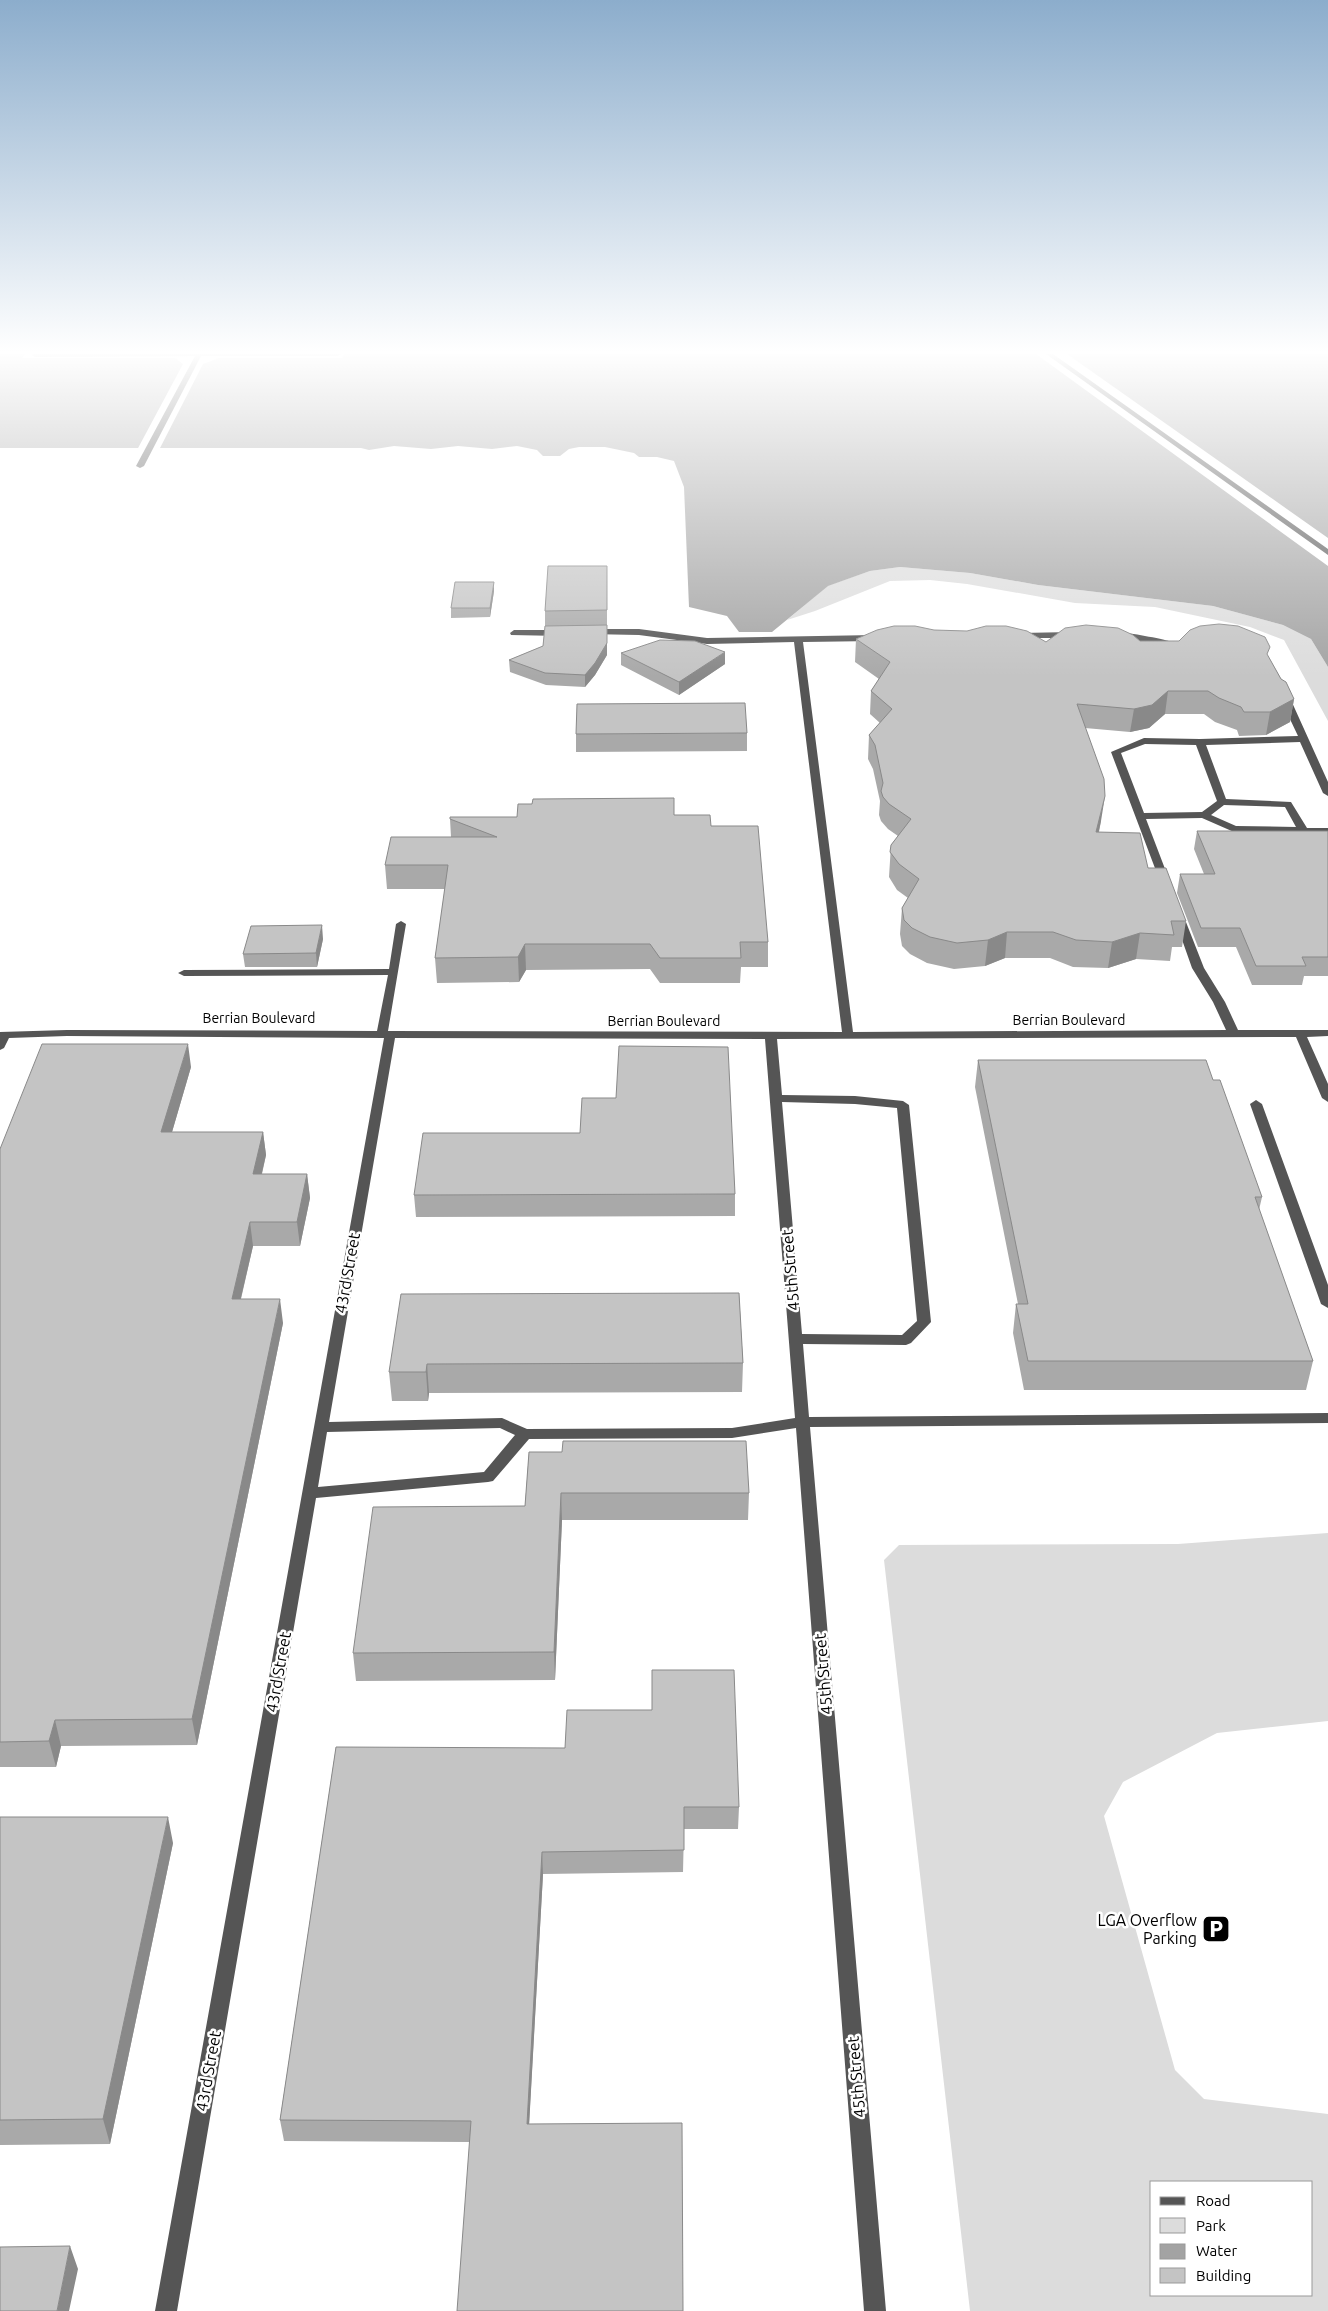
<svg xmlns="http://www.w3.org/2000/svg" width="1328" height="2311" font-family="Ubuntu,sans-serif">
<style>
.green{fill:#dcdcdc;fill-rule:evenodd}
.water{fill:#a3a3a3}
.pier{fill:#fff}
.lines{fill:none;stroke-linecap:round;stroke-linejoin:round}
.minor{fill:#555;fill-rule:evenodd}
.wall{fill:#a9a9a9}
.shaded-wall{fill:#898989}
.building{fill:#c4c4c4;stroke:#898989}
.labels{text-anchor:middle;stroke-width:5;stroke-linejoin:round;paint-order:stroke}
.street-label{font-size:14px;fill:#000;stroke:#fff}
.near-street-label{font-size:16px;fill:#000;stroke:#fff}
.near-poi-label{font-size:16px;fill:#000;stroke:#fff;text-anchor:end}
</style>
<rect width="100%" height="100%" fill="#fff"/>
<path class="green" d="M900 567 970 573 1038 585 1213 606 1283 625 1311 639 1328 667V721L1284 640 1250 627 1155 607 1075 603 967 584 930 580 890 581 815 611 787 620 827 586 870 571Z
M1328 1533V1721L1217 1733 1123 1782 1104 1816 1175 2070 1204 2099 1328 2114V2311H970L884 1560 899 1545 1178 1544ZM1312 2182V2295H1152V2182Z"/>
<path class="water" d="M0 354H1328V667L1311 639 1283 625 1213 606 1038 585 970 573 900 567 870 571 828 586 772 632H739L727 616 689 607 684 487 674 461 657 457H639L634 453 605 447H579L569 449 560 456H543L537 450 517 446 492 449 458 446 431 449 394 446 369 450 361 448H0Z"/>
<path class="pier" d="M25 354H344L342 358H219L203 364 159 450H137L183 364 175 358H22Z
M1036 354H1067L1328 538V566Z"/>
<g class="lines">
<path class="minor" d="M33 354H341L338 356H201L144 466 140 468 136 466 195 356 35 357 32 355Z
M1046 354H1053L1328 549V555Z
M591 629H639L707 638 875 635 879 638 875 641 803 642 853 1032 1226 1030 1213 1002 1192 968 1174 917 1179 914 1184 917 1204 968 1225 1002 1238 1030H1328V1036L1307 1037 1328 1084V1102L1322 1098 1296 1037 777 1039 782 1095 855 1096 903 1101 909 1105 931 1322 911 1343 906 1345 803 1344 809 1417 1328 1413V1423L810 1427 886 2311H864L796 1428 732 1438 529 1439 493 1481 488 1482 316 1498 177 2311H155L384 1038 67 1036 9 1038 4 1048 0 1050V1032L67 1030 377 1031 388 975 184 976 178 973 184 970 389 969 396 924 401 921 406 924 388 1031 842 1032 794 642 707 644 639 635 588 634 587 632ZM395 1038 765 1039 795 1418 732 1428 527 1429 502 1418 329 1422ZM782 1102 855 1104 897 1108 917 1321 902 1335 802 1334ZM500 1428 515 1435 484 1472 318 1487 327 1432Z
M514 630H561L565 633 561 636 511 635 510 633Z
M1123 632C1132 634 1167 639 1171 642 1160 650 1133 640 1120 637L1119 635Z
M1020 633 1073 632 1077 635 1073 638H1017V634Z
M1285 695 1290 698 1328 782V796L1323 793 1300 742 1206 745 1226 799 1291 802 1307 828H1328V834L1234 832 1202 818 1146 819 1170 882 1169 884H1161L1111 752 1144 738 1200 739 1298 736 1280 698ZM1145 744 1196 745 1217 801 1202 812 1144 813 1121 753ZM1224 805 1285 807 1296 827 1236 826 1211 815Z
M1256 1100 1262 1104 1328 1285V1308L1321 1304 1250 1104Z"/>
</g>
<path class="wall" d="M607 566V655L595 675 585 687 546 685 510 672 509 660 543 646 545 626V611Z
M494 591 490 617 451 618V608Z
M934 630 1046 642 1140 641 1268 656 1281 679 1294 699 1290 722 1266 735 1239 736 1237 730 1215 722 1204 714H1165L1149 728 1130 732 1085 728 1101 821 1099 832 1148 868 1186 921 1182 947H1172L1170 961 1136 959 1108 968 1073 967 1050 958H1005L985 966 954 969 927 963 910 954 902 946 900 934 902 908 908 898 897 890 889 877 891 845 898 836 888 829 881 821 879 815 880 801 873 769 868 759 869 735 880 723 870 714 871 691 879 679 855 662 856 639Z
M621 653 725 664 679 695 621 665Z
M747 733V751L576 752V734Z
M674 815 711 826 768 942V967H741L740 983H660L650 969 526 970 519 982 437 983 435 958 445 889H387L385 865 451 837 450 819Z
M1197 831H1328V976H1304L1302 985H1252L1236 947H1198L1177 893 1180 874H1204L1194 849Z
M323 939 317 967H245L243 954Z
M978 1060 1213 1080 1262 1197 1259 1210 1313 1361 1306 1390H1024L1013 1333 1016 1304H1018L975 1087Z
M191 1067 172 1132H263L266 1155 262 1174H307L310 1198 300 1246H253L241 1299 283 1323 197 1745 61 1746 56 1767H0V1149Z
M735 1194V1216L416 1217 414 1195Z
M739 1293 743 1363 742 1392 429 1393 428 1401H392L389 1372Z
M529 1452 749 1493 748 1520H562L555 1680 356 1681 353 1653 525 1506Z
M336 1747 739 1807 738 1829H684L683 1872 543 1874 529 2124 469 2142 284 2141 280 2120Z
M0 1817 173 1843 110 2144 0 2145Z"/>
<path class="shaded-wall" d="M494 582V591L490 617V608Z
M607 625V655L595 675 585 687V675Z
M725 652V664L679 695V682Z
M1168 691 1165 714 1149 728 1130 732 1134 709Z
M1294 699 1290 722 1266 735 1270 712Z
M1105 796 1101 821 1093 857 1096 832Z
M322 925 323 939 317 967 316 953Z
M1007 932 1005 958 985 966 988 940Z
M1140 933 1136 959 1108 968 1112 942Z
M525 944 526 970 519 982 518 957Z
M188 1044 191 1067 165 1156 161 1132Z
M263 1132 266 1155 256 1198 253 1174Z
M307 1174 310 1198 300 1246 297 1222Z
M250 1222 253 1246 235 1323 232 1299Z
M280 1299 283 1323 197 1745 192 1719Z
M427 1364 429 1393 428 1401 426 1372Z
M561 1493 562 1520 555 1680 554 1652Z
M55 1720 61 1746 56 1767 49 1741Z
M168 1817 173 1843 110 2144 103 2119Z
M542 1852 543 1874 528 2145 527 2124Z
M70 2246 78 2269 69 2311H57Z"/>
<path class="building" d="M548 566H607V610L545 611Z
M455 582H494L490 608H451Z
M1219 624 1238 626 1265 637 1270 647 1267 654 1281 679 1286 682 1294 699 1270 712H1244L1241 707 1219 698 1208 691H1168L1152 705 1134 709 1077 704 1104 779 1105 796 1096 832 1140 833 1148 868H1166L1186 921H1171L1174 935 1140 933 1112 942 1076 940 1053 932H1007L988 940 957 943 930 937 912 928 904 920 902 908 919 879 899 864 890 852 891 845 911 819 889 804 883 797 881 791 883 783 875 745 869 735 892 709 871 691 890 662 856 639 877 630 894 626H915L934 630 967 631 986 626H1006L1027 631 1046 642 1065 628 1086 625 1118 628 1133 635 1140 641H1179L1190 630 1200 626Z
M607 625V643L595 663 585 675 545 673 509 660 543 646 545 626Z
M660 640 695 641 725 652 679 682 621 653Z
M745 703 747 733 576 734 577 704Z
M674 798V815H710L711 826H758L768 942H740L741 958H660L650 944H525L518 957 435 958 448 865H385L391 837H497L450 819V817H517L518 804H532L533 799Z
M1197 831H1328V957H1302L1306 966H1256L1240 928H1201L1180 874H1215Z
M322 925 316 953 243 954 251 926Z
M42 1044H188L161 1132H263L253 1174H307L297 1222H250L232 1299H280L192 1719 55 1720 49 1741 0 1742V1149Z
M619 1046 728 1047 735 1194 414 1195 423 1133H580L582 1098H616Z
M978 1060H1206L1213 1080H1220L1262 1197H1255L1313 1361H1028L1016 1304H1028Z
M739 1293 743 1363 427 1364 426 1372H389L401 1294Z
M563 1441H746L749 1493H561L554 1652 353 1653 373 1507 525 1506 529 1452H562Z
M652 1670H734L739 1807H684V1850L542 1852 527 2124 682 2123 683 2311H457L471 2121 280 2120 336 1747 565 1748 567 1710H652Z
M0 1817H168L103 2119 0 2120Z
M70 2246 57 2311H0V2247Z"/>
<linearGradient id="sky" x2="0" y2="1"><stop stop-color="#8cadcc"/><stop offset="0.52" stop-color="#fff"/><stop offset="1" stop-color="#fff" stop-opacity="0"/></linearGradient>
<rect width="1328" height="677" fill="url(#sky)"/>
<defs>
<symbol id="parking-square" viewBox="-11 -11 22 22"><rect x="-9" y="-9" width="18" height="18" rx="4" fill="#000" stroke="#fff"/><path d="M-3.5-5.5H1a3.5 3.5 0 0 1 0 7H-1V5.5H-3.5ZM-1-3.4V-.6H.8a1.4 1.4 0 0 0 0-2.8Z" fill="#fff"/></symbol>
</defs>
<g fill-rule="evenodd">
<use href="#parking-square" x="1200" y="1913" width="32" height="32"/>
</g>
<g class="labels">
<g class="street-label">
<text x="259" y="1023">Berrian Boulevard</text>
<text x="1069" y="1025">Berrian Boulevard</text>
<text x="664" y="1026">Berrian Boulevard</text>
</g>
<g class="near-street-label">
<text transform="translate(790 1270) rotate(-95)" y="6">45th Street</text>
<text transform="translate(347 1273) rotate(-80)" y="6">43rd Street</text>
<text transform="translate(278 1672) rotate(-80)" y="6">43rd Street</text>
<text transform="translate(823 1674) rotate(-95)" y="6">45th Street</text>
<text transform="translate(208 2071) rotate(-80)" y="6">43rd Street</text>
<text transform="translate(856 2077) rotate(-95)" y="6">45th Street</text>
</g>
<g class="near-poi-label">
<text x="1197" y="1926">LGA Overflow<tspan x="1197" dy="18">Parking</tspan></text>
</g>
</g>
<rect x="1150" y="2181" width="162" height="115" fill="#ffffff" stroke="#999999"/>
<rect x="1160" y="2197" width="25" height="8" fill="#555555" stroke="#999999"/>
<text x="1196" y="2206" font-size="15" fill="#000000">Road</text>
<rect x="1160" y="2218" width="25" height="15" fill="#dcdcdc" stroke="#999999"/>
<text x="1196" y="2231" font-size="15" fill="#000000">Park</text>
<rect x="1160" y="2244" width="25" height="15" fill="#a3a3a3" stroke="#999999"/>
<text x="1196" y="2256" font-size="15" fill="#000000">Water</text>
<rect x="1160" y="2268" width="25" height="15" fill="#c4c4c4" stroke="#999999"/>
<text x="1196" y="2281" font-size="15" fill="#000000">Building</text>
</svg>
